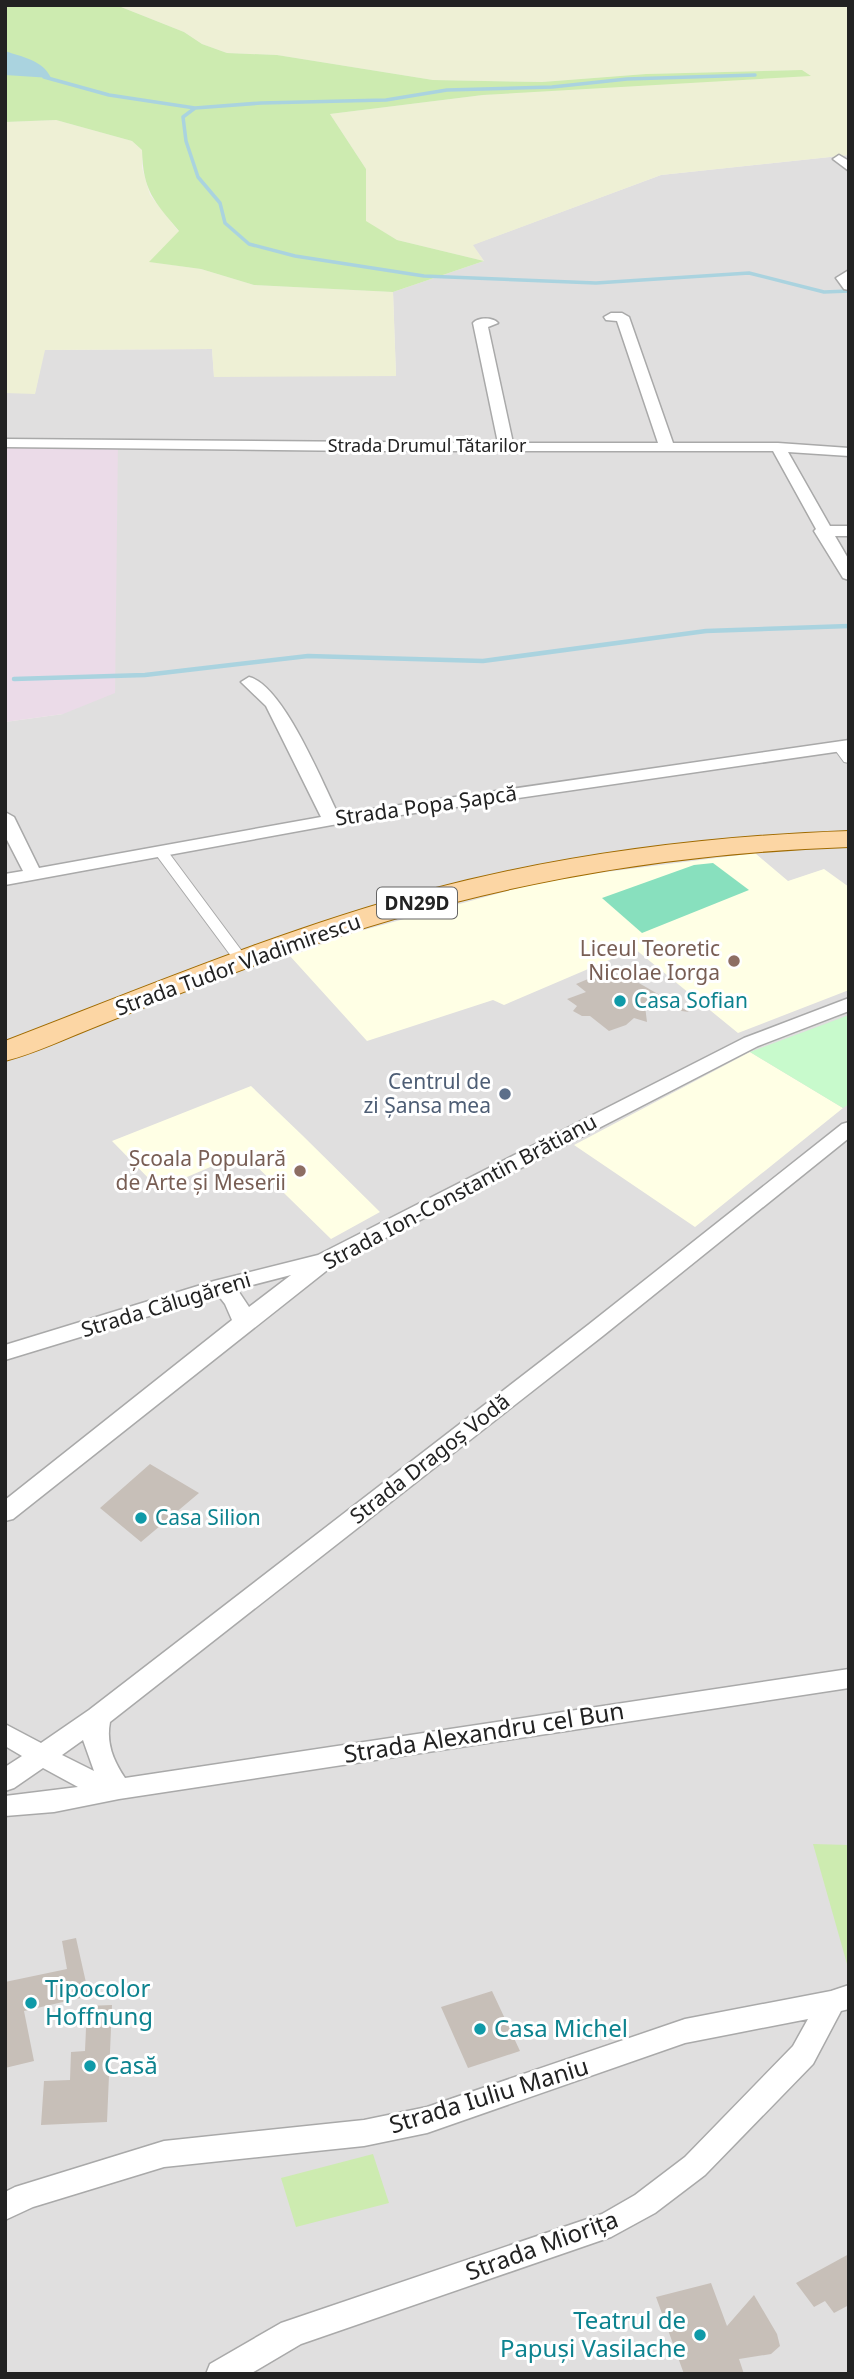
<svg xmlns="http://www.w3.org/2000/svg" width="854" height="2379" font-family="'Noto Sans',sans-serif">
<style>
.residential{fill:#e0dfdf}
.industrial{fill:#ebdbe8}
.education{fill:#ffffe5}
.farmland{fill:#eef0d5}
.grass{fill:#cdebb0}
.park{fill:#c8facc}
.pitch{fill:#88e0be}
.water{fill:#aad3df}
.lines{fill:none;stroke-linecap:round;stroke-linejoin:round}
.stream-far1{stroke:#aad3df;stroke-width:3.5}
.stream{stroke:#aad3df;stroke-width:4.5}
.building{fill:#c7bfb8}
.pedestrian-casing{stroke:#a9a9a9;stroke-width:2}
.minor-casing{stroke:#a9a9a9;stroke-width:3}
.primary-casing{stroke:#a06b00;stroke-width:2}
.pedestrian{fill:#fff;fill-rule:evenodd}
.minor{fill:#fff;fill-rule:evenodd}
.primary{fill:#fcd6a4;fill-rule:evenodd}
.education-dot{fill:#8d6e63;stroke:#fff;stroke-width:2.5}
.culture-dot{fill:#0f9aa8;stroke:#fff;stroke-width:2.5}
.service-dot{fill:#5c6f8a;stroke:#fff;stroke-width:2.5}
.labels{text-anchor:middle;stroke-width:6;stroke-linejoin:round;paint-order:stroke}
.far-street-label{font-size:18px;fill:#222;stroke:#fff}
.shield{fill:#fff;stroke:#646464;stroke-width:2}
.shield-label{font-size:19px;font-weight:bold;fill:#222}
.street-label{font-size:21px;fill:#222;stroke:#fff}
.education-label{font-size:21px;fill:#785e54;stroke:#fff;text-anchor:end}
.culture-label{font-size:21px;fill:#0d838f;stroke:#fff;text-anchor:start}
.service-label{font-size:21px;fill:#4e5e75;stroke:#fff;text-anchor:end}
.near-street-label{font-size:24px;fill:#222;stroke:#fff}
.near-culture-label{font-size:24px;fill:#0d838f;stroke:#fff;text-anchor:start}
</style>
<rect width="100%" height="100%" fill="#f2efe9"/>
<path class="residential" d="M849 155V2374H5V722L63 714 5 443V393H35L44 350 212 349 214 376H396L393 292 484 261 472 245 661 175Z"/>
<path class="industrial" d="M118 439 115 693 63 714 5 722V440Z"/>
<path class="education" d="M755 853 788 881 824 869 849 887V990L738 1033 635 949 504 1005 493 1000 367 1041 290 956 349 934 551 879Z
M750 1052 843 1108 695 1227 574 1145Z
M251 1086 302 1135 380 1212 331 1239 243 1153 159 1189 112 1141Z"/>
<path class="farmland" d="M116 5H849V155L661 175 473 245 484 261 397 240 365 221 366 169 330 114 483 95 802 70 646 74 542 82 433 80 277 55 227 53 202 44 184 32Z
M56 120 132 141 142 150V168L150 195 179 232 150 262 201 269 254 285 393 292 396 376 214 377 212 349 45 350 35 394 5 393V122Z"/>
<path class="grass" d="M5 5H116L184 32 202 44 227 53 277 55 433 80 542 82 646 74 802 70 811 76 483 95 330 114 366 169V221L397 240 484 261 393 292 254 285 201 269 149 262 179 231C154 201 143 191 142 150L132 141 56 120 5 122Z
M813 1844 849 1845V1971Z
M373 2154 389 2203 296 2227 281 2178Z"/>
<path class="park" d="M849 1015V1104L843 1108 750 1052Z"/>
<path class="pitch" d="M713 863 749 890 642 933 602 898 694 865Z"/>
<path class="water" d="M5 51C22 57 43 60 51 78L5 75Z"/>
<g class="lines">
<path class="stream-far1" d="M44 77 109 95 195 108 183 117 186 141 198 177 220 203 225 223 249 244 295 256 424 276 596 283 749 273 824 292 849 291
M195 108 261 103 386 100 447 90 552 87 627 79 755 75"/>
<path class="stream" d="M14 679 145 675 308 656 483 661 706 631 849 626"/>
</g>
<path class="building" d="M600 974 612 981 625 975 689 1012 645 1006 647 1022 634 1018 626 1025 609 1031 590 1016H582L573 1011 577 1006 567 999 586 992 576 984Z
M150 1464 199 1493 141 1542 100 1508Z
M76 1938 89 1996 24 2011 34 2061 5 2068V1982L67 1969 62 1941Z
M492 1991 520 2051 468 2068 441 2007Z
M112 2005 107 2122 41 2125 44 2081 70 2080 71 2052 85 2051 87 2006Z
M849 2254V2305L834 2313 825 2301 814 2307 796 2283Z
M711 2283 727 2326 754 2295 777 2334 780 2346 771 2354 739 2359 744 2374H684L656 2297Z"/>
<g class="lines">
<defs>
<path id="pedestrian" d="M839 743 849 750V763L844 762 833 747Z
M161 848 166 849 247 958 249 961 247 964H237L154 852Z"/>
<path id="minor" d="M839 155 849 161V171L833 159Z
M849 270V290L844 289 836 278Z
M622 313 629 317 673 443H778L849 448V456L788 452 830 526H849V536H835L849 560V580L843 578 814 531 816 529 773 451H365L5 447V439L498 443 473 323C478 317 493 317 498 323L488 327 513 443H658L617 321 606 320 604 317 611 313Z
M249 677C283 685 322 782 338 814L849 740V750L332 825 5 885V874L23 871 5 836V812L14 817 39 868 321 817 266 706 241 682Z
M849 998V1011L758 1046 335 1264 13 1519 5 1521V1500L232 1320 225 1304 218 1295 5 1360V1345L214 1281 318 1255 744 1038ZM291 1275 249 1307 237 1289Z
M849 1122V1138L604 1335 110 1722C106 1743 113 1760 125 1778L849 1669V1688L119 1799 54 1812 5 1816V1796L78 1787 43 1768 14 1788 5 1791V1767L22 1756 5 1746V1724L41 1743 89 1710 588 1325 842 1124ZM83 1740 94 1771 62 1755Z
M849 1985V2009L841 2011 813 2064 705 2175 655 2213 611 2237 301 2344 250 2374H206L210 2364 281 2323 602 2214 635 2195 685 2157 793 2046 808 2019 685 2043 427 2133 364 2146 164 2167 33 2207 5 2220V2192L15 2187 164 2141 364 2120 427 2107 685 2019 831 1991Z"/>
<path id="primary" d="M849 831V847C649 854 471 888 283 955 221 977 160 1001 100 1025 69 1037 37 1053 5 1061V1041C143 988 281 930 424 891 563 854 705 836 849 831Z"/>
</defs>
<use href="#pedestrian" class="pedestrian-casing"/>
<use href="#minor" class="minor-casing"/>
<use href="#primary" class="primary-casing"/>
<use href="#pedestrian" class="pedestrian"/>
<use href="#minor" class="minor"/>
<use href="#primary" class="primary"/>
</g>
<g class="education-dot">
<circle cx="734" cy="961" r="7"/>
<circle cx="300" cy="1171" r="7"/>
</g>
<g class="culture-dot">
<circle cx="620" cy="1001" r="7"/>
<circle cx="141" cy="1518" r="7"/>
<circle cx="31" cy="2003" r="7"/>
<circle cx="480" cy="2029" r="7"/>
<circle cx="90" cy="2066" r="7"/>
<circle cx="700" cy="2335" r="7"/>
</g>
<circle class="service-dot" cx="505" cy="1094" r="7"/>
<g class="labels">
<g class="far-street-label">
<text x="427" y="452">Strada Drumul Tătarilor</text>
</g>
<rect class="shield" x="377" y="887.5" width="80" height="31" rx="5"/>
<g class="shield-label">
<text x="417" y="910">DN29D</text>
</g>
<g class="street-label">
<text transform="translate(426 806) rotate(-8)" y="7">Strada Popa Șapcă</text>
<text transform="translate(238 965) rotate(-20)" y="7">Strada Tudor Vladimirescu</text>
<text transform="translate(460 1192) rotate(-28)" y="7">Strada Ion-Constantin Brătianu</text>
<text transform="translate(166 1305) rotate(-17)" y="7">Strada Călugăreni</text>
<text transform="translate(430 1459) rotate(-38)" y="7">Strada Dragoș Vodă</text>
</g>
<g class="education-label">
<text x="720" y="956">Liceul Teoretic<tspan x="720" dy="24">Nicolae Iorga</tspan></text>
<text x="286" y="1166">Școala Populară<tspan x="286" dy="24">de Arte și Meserii</tspan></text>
</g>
<g class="culture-label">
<text x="634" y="1008">Casa Sofian</text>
<text x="155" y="1525">Casa Silion</text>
</g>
<g class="service-label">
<text x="491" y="1089">Centrul de<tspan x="491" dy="24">zi Șansa mea</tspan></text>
</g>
<g class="near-street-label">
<text transform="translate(484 1733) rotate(-9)" y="8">Strada Alexandru cel Bun</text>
<text transform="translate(489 2096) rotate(-17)" y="8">Strada Iuliu Maniu</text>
<text transform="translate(542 2246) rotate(-20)" y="8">Strada Miorița</text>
</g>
<g class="near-culture-label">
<text x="45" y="1997">Tipocolor<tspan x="45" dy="28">Hoffnung</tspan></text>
<text x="494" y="2037">Casa Michel</text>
<text x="104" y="2074">Casă</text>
<text x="686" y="2329" text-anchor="end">Teatrul de<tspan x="686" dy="28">Papuși Vasilache</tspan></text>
</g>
</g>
<rect width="854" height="2379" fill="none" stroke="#222222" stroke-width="14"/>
</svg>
